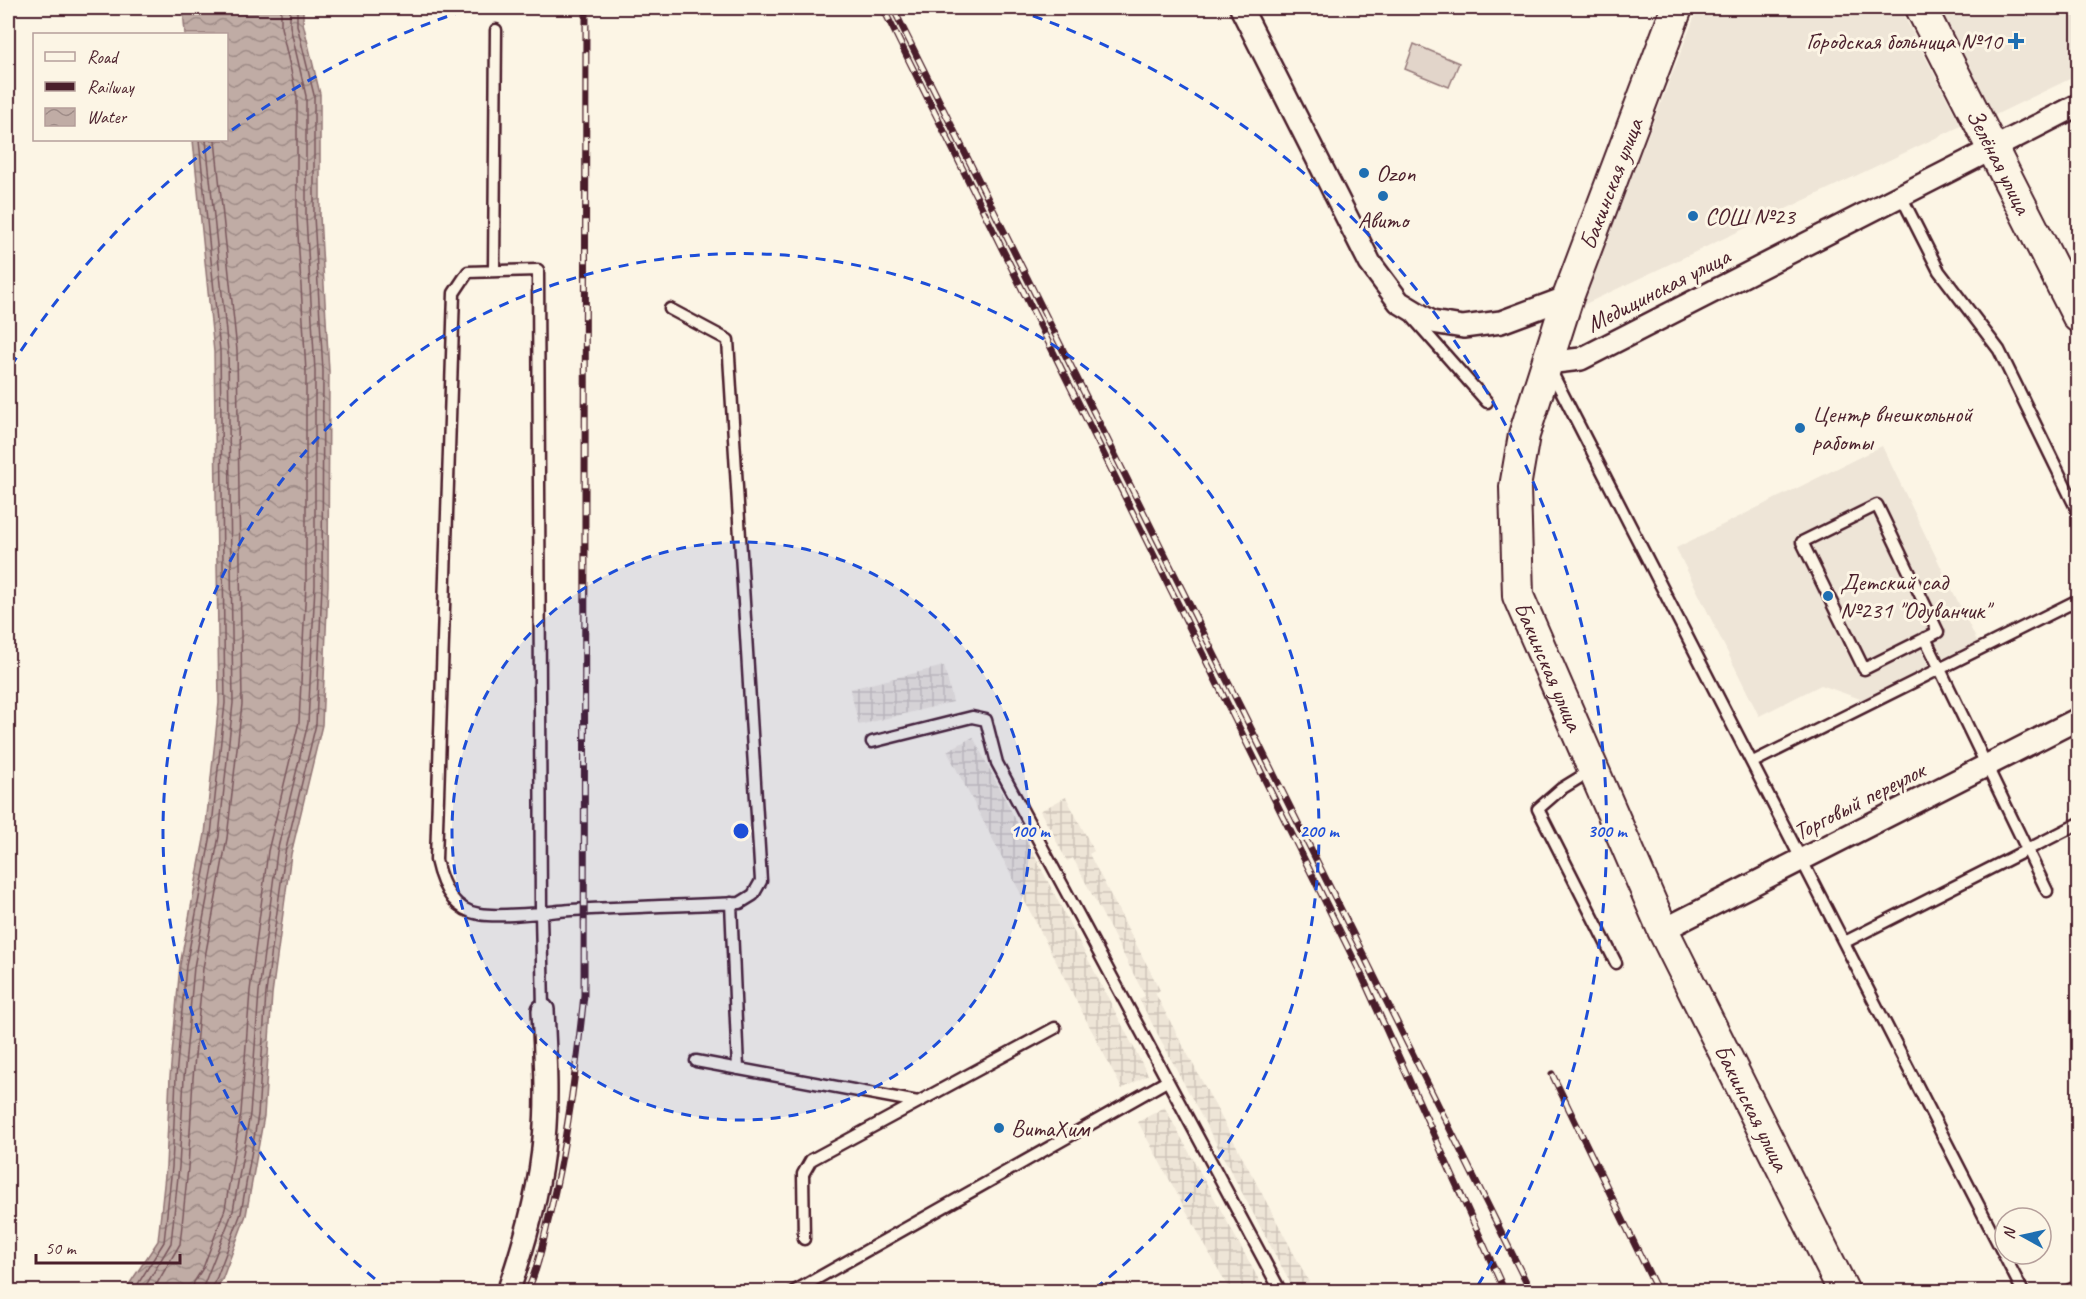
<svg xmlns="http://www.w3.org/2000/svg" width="2086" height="1299" font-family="Caveat,sans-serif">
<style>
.built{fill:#eee5d7}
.industrial{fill:url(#industrial-grid)}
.grass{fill:#e2d5ca;stroke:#967a7a;stroke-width:1.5}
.water{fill:url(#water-waves);stroke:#917474;stroke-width:1.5}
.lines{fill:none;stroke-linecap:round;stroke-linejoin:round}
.shore{stroke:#79575c;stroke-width:1.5}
.lane-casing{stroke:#4a1f2b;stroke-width:15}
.street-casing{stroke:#4a1f2b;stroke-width:26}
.secondary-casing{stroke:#4a1f2b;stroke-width:34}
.lane{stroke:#fcf5e5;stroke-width:10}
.street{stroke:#fcf5e5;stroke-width:21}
.secondary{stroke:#fcf5e5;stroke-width:30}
.rail-casing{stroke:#4a1f2b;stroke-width:7}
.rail{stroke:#fcf5e5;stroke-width:4.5;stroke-dasharray:14;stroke-linecap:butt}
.ring{fill:none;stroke:#1d4ed8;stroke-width:3;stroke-dasharray:10 8}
.poi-dot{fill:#1f6fb2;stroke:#fcf5e5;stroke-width:2}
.labels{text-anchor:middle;stroke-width:6;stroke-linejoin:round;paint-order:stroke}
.poi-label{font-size:24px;fill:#4a1f2b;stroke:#fcf5e5;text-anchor:start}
.street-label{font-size:24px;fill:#4a1f2b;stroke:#fcf5e5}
.centre{fill:#1d4ed8;stroke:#fcf5e5;stroke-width:3}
.ring-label{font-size:18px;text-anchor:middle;font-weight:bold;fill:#1d4ed8;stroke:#fcf5e5;stroke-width:6;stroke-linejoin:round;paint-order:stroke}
</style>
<defs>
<pattern id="industrial-grid" width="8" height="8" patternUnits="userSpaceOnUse" patternTransform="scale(1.5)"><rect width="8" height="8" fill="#eee5d7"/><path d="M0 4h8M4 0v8" fill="none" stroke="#cec4b9"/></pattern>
<pattern id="water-waves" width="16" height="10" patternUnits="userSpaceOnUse" patternTransform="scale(1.5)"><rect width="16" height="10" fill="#c0aca5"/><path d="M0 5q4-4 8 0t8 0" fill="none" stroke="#9e8b87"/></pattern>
</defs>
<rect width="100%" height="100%" fill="#fcf5e5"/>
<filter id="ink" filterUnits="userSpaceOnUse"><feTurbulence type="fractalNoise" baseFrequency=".0167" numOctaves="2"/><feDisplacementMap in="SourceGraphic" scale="12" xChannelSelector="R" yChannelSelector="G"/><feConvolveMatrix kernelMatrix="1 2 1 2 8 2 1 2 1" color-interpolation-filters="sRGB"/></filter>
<g filter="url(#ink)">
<path class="built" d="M1698 8H1900L1961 126 1581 306Z
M1936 8H2078V75L1991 117Z
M1882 446 1979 645 1866 701 1821 685 1759 716 1676 548Z"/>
<path class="industrial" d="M944 666 953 702 859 725 850 689Z
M973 737 1148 1075 1122 1089 947 751Z
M1066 797 1094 851 1089 854 1160 990 1155 993 1309 1282 1294 1290 1139 999 1145 996 1073 858 1067 861 1040 811Z
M1165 1107V1108L1265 1291H1230L1138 1122Z"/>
<path class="grass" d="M1414 44 1459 63 1449 87 1405 69Z"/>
<path class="water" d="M183 8H303V23L320 94V216L329 371 328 585 322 725 291 854 272 994 264 1116 246 1215 222 1280 213 1291 124 1292 158 1241 166 1166 170 1077 180 965 205 834 219 703 214 352 193 140H226V34H185Z"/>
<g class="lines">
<path class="shore" d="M133 1292 164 1242 172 1167 176 1077 186 966 211 835 225 703 220 351 199 140
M142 1292 171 1243 179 1167 184 1078 194 967 219 836 233 703 228 351 206 140
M152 1292 180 1244 188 1168 193 1078 203 968 227 838 242 704 237 350 215 140
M192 1292 194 1282 203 1268 225 1209 241 1113 250 991 268 851 299 722 306 584V372L297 217V97L281 27V8
M201 1292 233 1211 250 1114 259 992 277 852 308 723 315 585V371L306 217V96L290 26V8
M209 1292 217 1277 241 1213 258 1115 266 993 285 853 316 724 322 585 323 371 314 216V95L297 25V8"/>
<defs>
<path id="lane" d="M1900 194 1939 271 1999 350 2078 512
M494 270 496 30
M1413 318 1487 402
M1551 371 2023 1292
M1877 505 1938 632 1864 669 1802 542Z
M1925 638 2047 891
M872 742 972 717 986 720 997 763 1281 1292
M1753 762 2078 600
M1592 770 1561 789 1538 809 1616 963
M731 903 738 1069
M1845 942 2078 824
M543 1010 541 912 538 270 468 272 454 293 436 860C441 883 452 910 479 914 501 918 546 912 571 910 627 907 684 905 740 903L753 895 761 881 728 340 670 309
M696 1061 918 1102
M804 1239 803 1174 811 1160 1055 1028
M793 1292 1167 1081
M2066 1292 2078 1286"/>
<path id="street" d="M1241 8 1370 263 1399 302 1432 322 1463 327 1501 322 1568 297
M1547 363 1581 359 2078 105
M1663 930 2078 719
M508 1292C525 1243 540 1191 544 1139 548 1096 545 1053 543 1010"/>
<g id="secondary">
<path id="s1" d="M1677 8 1568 297 1524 435 1515 487 1518 596 1663 930 1844 1292"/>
<path id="s2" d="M1921 8 2078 317"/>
</g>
</defs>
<use href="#lane" class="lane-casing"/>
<use href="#street" class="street-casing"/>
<use href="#secondary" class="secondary-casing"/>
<use href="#lane" class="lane"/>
<use href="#street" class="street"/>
<use href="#secondary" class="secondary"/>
<defs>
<path id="rail" d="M883 8 1363 978 1505 1292
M893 8 1531 1292
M1552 1074 1658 1292
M527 1292C538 1268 543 1242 549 1217 567 1143 576 1070 584 995L586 8"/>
</defs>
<use href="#rail" class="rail-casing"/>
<use href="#rail" class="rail"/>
</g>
</g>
<circle cx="741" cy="831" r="289" fill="#1d4ed8" fill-opacity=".12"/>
<g class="ring">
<circle cx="741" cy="831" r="289"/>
<path d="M389 1290A578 578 0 1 1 1093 1290"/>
<path d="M11 366A866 866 0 0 1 214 144M232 130A866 866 0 0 1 466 10M1016 10A866 866 0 0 1 1475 1290"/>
</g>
<g class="poi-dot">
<path d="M2013 32h6v6h6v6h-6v6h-6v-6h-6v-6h6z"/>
<circle cx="1364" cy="173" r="6"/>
<circle cx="1383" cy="196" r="6"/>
<circle cx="1693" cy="216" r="6"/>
<circle cx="1800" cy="428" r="6"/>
<circle cx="1828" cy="596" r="6"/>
<circle cx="999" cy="1128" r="6"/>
</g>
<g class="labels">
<g class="poi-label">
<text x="2002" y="49" text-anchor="end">Городская больница №10</text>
<text x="1376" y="181">Ozon</text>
<text x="1705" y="224">СОШ №23</text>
<text x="1383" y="228" text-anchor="middle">Авито</text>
<text x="1812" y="422">Центр внешкольной<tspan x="1812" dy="28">работы</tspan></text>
<text x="1840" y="590">Детский сад<tspan x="1840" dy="28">№231 "Одуванчик"</tspan></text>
<text x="1011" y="1136">ВитаХим</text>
</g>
<g class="street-label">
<text dy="8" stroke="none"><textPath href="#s2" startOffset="172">Зелёная улица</textPath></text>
<text transform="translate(1611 184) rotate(-69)" y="8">Бакинская улица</text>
<text transform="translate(1658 290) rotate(-27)" y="8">Медицинская улица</text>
<text dy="8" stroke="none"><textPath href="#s1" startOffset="692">Бакинская улица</textPath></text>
<text transform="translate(1859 801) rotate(-27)" y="8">Торговый переулок</text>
<text dy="8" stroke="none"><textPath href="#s1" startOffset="1178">Бакинская улица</textPath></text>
</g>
</g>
<circle cx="741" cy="831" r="9" class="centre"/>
<g class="ring-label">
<text x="1030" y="837">100 m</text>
<text x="1319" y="837">200 m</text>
<text x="1607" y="837">300 m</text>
</g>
<rect width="2086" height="1299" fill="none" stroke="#fcf5e5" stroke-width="30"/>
<rect x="15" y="15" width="2056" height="1269" fill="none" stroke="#4a1f2b" stroke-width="2" filter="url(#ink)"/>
<rect x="33" y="33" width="195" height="108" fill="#fcf5e5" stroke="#b59f9b" stroke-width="1.5"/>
<rect x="45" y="52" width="30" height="9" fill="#fcf5e5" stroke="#b59f9b" stroke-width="1.5"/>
<text x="87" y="63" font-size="18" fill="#4a1f2b">Road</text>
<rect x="45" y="82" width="30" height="9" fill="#4a1f2b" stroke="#b59f9b" stroke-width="1.5"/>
<text x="87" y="93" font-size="18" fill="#4a1f2b">Railway</text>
<rect x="45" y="108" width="30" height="18" fill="url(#water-waves)" stroke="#b59f9b" stroke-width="1.5"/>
<text x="87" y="123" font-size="18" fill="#4a1f2b">Water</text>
<g transform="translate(2023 1236) rotate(278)"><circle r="28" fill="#fcf5e5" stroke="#b59f9b" stroke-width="1.5"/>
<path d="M0-4.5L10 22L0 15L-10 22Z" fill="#1f6fb2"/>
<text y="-9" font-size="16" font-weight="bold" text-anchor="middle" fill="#4a1f2b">N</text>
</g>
<path d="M36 1254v9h144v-9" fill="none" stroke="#4a1f2b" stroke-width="3"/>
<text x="45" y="1254" font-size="18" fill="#4a1f2b" stroke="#fcf5e5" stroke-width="4.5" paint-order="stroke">50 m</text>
</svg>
